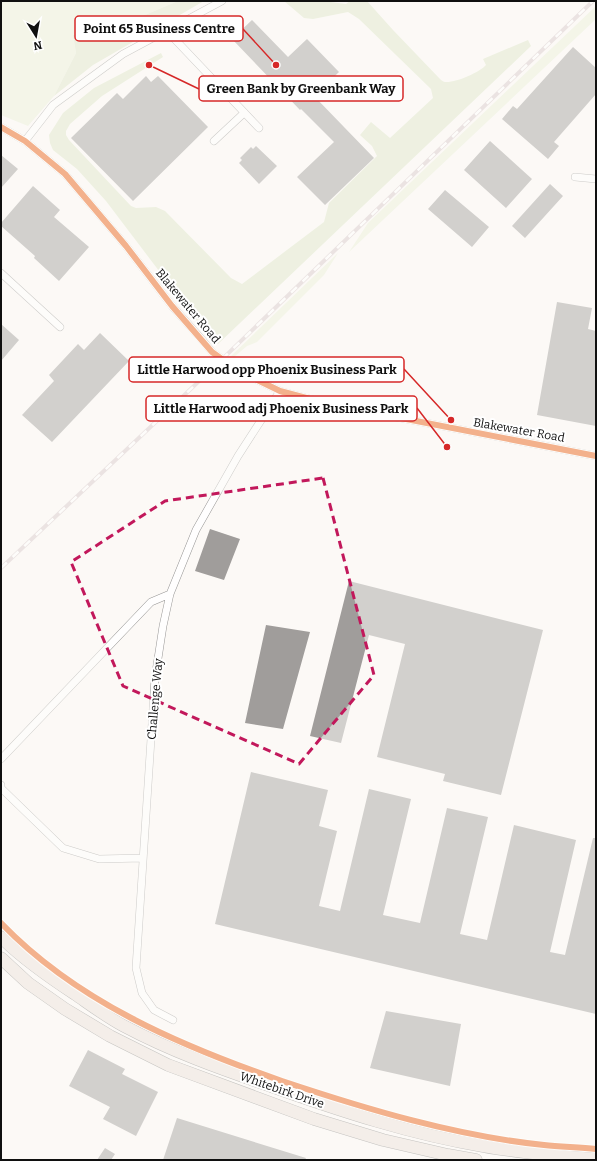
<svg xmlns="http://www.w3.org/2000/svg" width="597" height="1161" font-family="Bitter,serif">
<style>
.green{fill:#eaefd8}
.forest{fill:#dde5c7}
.building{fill:#a09d9b}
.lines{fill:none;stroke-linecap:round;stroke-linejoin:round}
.minor-casing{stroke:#969594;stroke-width:8}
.trunk-casing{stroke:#848281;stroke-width:13}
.minor{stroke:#fffefe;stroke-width:7}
.trunk{stroke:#eae0da;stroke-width:12}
.rail-casing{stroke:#d7c8cb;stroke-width:4}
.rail{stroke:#fff;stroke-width:2.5;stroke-dasharray:8;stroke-linecap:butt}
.minor-bridge-casing{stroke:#969594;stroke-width:8;stroke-linecap:butt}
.minor-bridge{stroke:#fffefe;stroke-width:7}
.cycleway-casing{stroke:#fff;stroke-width:8}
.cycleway{stroke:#e8590c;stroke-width:6}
.marked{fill:none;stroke:#c2185b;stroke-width:3;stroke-dasharray:8 5;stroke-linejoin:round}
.labels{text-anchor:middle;stroke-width:4;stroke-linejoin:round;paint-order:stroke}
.street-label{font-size:12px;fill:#101010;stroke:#fff}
.leader{fill:none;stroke:#d62828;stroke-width:1.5}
.callout-dot{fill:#d62828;stroke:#fff;stroke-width:1.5}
.callout{fill:#fff;stroke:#d62828;stroke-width:1.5}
.callout-label{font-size:13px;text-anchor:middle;font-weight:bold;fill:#101010}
</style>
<rect width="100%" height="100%" fill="#fcf9f6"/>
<path class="green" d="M1 1H178L114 28 73 35 76 53 54 96 28 126 1 115Z
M596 6V19L349 252 368 223Z
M338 253 324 275 257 342 247 346 234 357 231 356Z"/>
<path class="forest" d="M178 1H204L93 65 54 96 76 53 73 35 114 28Z
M284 1H323L346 4 350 1H367L393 30 440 79C441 80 444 82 445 82 456 83 480 72 486 65L483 59 528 40 531 46 218 344 200 325 106 201 77 169 53 150 50 143 49 135 63 113 94 88 161 53 163 57 102 96 70 124 66 131V135L69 140 131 206 136 208 156 207 165 211 231 278 242 284 324 222 329 203 377 156 372 146 360 135 371 122 390 138 433 98 431 89 359 19 348 12 313 19 304 18Z"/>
<path class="building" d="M252 20 288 57 307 39 339 72 314 96 374 158 325 205 297 177 334 142 301 109 300 110 232 39Z
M573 47 596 68V94L554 142 559 146 548 159 502 119 513 106 517 109Z
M146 76 151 82 158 76 208 127 133 201 71 138 117 93 123 99Z
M490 141 532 179 506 208 464 170Z
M256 146 277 166 259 184 239 163 242 160 240 158 251 147 253 149Z
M1 155 18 169 1 188Z
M550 184 563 196 525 238 512 226Z
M33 186 60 210 54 217 89 247 59 281 34 258 35 256 1 226V223Z
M445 190 489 227 472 247 428 209Z
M557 302 592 308 588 329 596 331V426L537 415Z
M1 324 19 340 1 361Z
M100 333 129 361 52 442 22 415 54 381 49 375 78 344 84 350Z
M210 529 240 539 224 580 195 571Z
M349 581 543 630 501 795 443 781 445 774 377 757 405 644 369 635 341 743 310 736Z
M266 625 310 632 283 729 245 723Z
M251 772 328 790 319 826 337 831 319 906 340 911 369 789 411 799 383 915 420 923 447 808 488 817 460 934 487 940 514 825 576 840 550 952 565 955 593 838H596V1014L215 924Z
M386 1011 461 1024 450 1086 370 1068Z
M88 1050 125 1069 122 1074 158 1092 136 1136 103 1119 110 1107 69 1086Z
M177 1118 306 1158 305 1160H163Z
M105 1148 115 1154 111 1160H97Z"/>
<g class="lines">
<defs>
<path id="minor" d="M167 31 259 128
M1 127 25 141 65 174 126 246 172 306 203 341
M25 141 53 105 123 54 222 1
M214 141 244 113
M575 177 596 179
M1 273 60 327
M237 370 280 391 329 404 596 456
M1 759 151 602 170 594
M1 785V788L63 848 99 859 143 858
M173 1020 154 1010 142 993 136 968 155 678 163 626 170 594 196 530 238 456 280 391"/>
<path id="trunk" d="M1 937C23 959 49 977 75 994 91 1005 107 1017 124 1026 171 1051 221 1069 271 1086 341 1111 411 1134 483 1146 520 1153 558 1156 596 1159
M1 958 28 983 65 1009 110 1036 168 1065 314 1119 383 1140 448 1155 476 1160"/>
</defs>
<use href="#minor" class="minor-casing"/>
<use href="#trunk" class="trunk-casing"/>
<use href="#minor" class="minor"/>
<use href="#trunk" class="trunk"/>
<defs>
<path id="rail" d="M1 568 213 368 593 1"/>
</defs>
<use href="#rail" class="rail-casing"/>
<use href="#rail" class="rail"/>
<defs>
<path id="minor-bridge" d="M203 341 212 352 237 370"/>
</defs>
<use href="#minor-bridge" class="minor-bridge-casing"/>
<use href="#minor-bridge" class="minor-bridge"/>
<defs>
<path id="cycleway" d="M1 127 25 141 65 174 126 246 172 306 212 352 237 370 280 391 329 404 596 456
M1 923C77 1002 181 1046 282 1081 366 1109 456 1136 544 1145 561 1147 579 1147 596 1149"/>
</defs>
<use href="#cycleway" class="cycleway-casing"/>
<use href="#cycleway" class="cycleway"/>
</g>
<path d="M0 0H597V1161H0ZM323 478 374 675 299 764 123 686 71 562 165 501Z" fill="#fcf9f6" fill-opacity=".55" fill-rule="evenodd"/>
<path class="marked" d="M323 478 374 675 299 764 123 686 71 562 165 501Z"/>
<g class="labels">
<g class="street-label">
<text transform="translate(188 306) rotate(50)" y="4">Blakewater Road</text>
<text transform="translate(519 430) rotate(10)" y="4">Blakewater Road</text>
<text transform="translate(155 699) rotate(-85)" y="4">Challenge Way</text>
<text transform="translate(282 1090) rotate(19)" y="4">Whitebirk Drive</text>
</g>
</g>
<path class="leader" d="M276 65L243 29M149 65L199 89M451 420L404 369M447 447L417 408"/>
<g class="callout-dot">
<circle cx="276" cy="65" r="4"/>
<circle cx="149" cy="65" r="4"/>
<circle cx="451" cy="420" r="4"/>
<circle cx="447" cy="447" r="4"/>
</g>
<g class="callout">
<rect x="75" y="16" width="168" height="25" rx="4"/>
<rect x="199" y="76" width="204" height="25" rx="4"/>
<rect x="129" y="357" width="275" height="25" rx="4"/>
<rect x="146" y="396" width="271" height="25" rx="4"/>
</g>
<g class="callout-label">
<text x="159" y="33">Point 65 Business Centre</text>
<text x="301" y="93">Green Bank by Greenbank Way</text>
<text x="267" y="374">Little Harwood opp Phoenix Business Park</text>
<text x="281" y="413">Little Harwood adj Phoenix Business Park</text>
</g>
<rect width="597" height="1161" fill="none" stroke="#101010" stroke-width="4"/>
<g transform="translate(36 36) rotate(169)" stroke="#ffffff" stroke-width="3" paint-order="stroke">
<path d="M0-3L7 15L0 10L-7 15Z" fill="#101010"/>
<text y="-6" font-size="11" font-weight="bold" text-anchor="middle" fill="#101010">N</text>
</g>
</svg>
